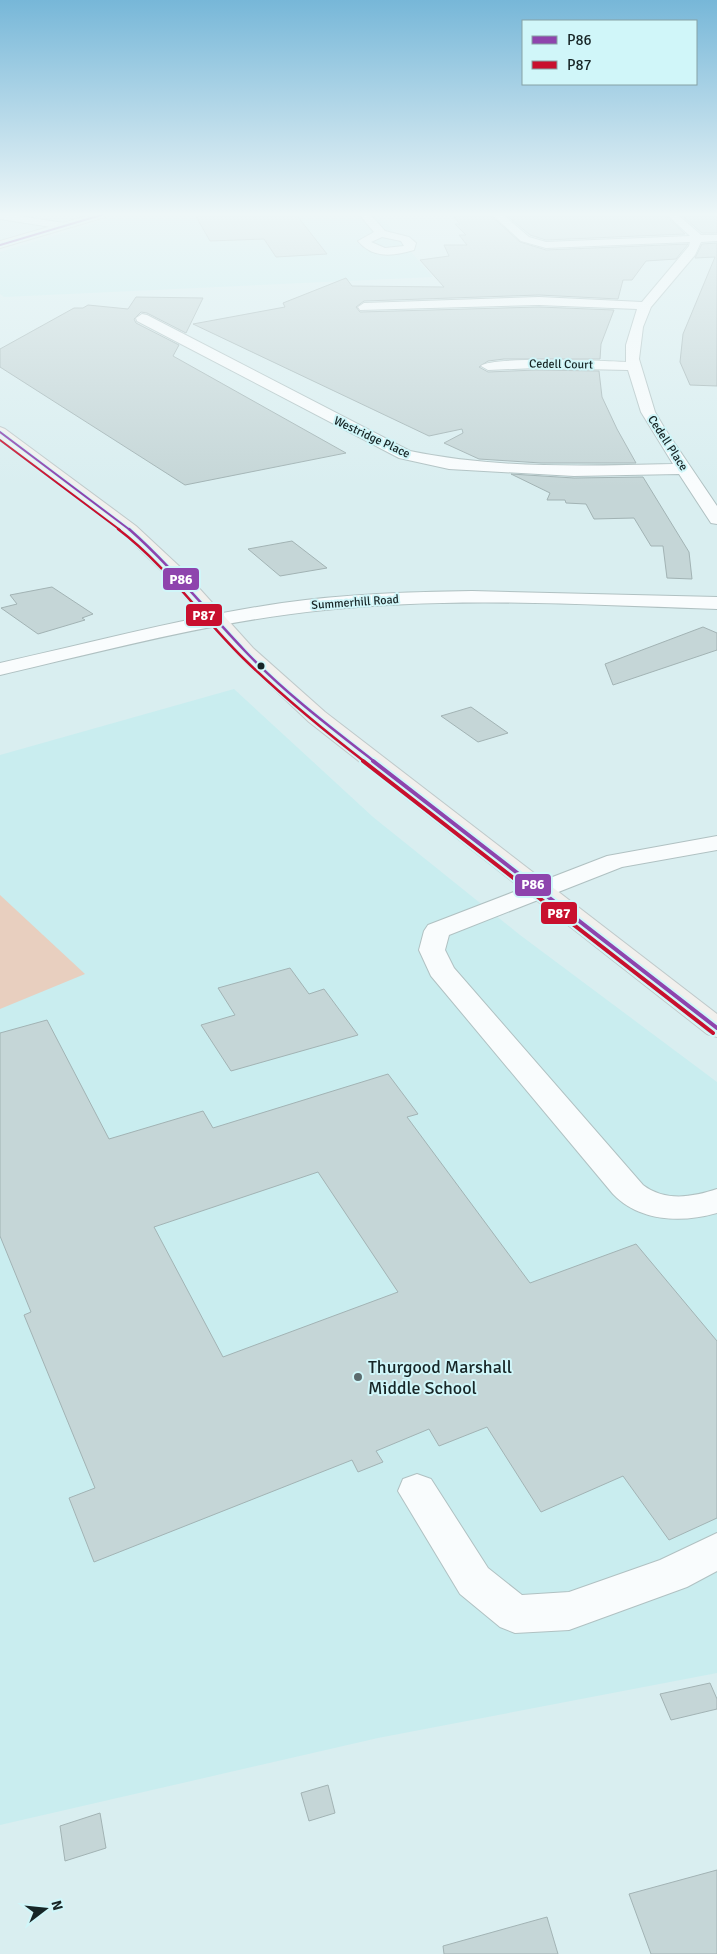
<svg xmlns="http://www.w3.org/2000/svg" width="717" height="1954" font-family="Signika,sans-serif">
<style>
.built{fill:#c9edef}
.green{fill:#e8cfbf}
.building{fill:#c5d6d7;stroke:#a2b3b4;fill-rule:evenodd}
.lines{fill:none;stroke-linecap:round;stroke-linejoin:round}
.minor-casing{stroke:#b0c1c2;stroke-width:2}
.major-casing{stroke:#bfc9ca;stroke-width:2}
.minor{fill:#f9fcfd;fill-rule:evenodd}
.major{fill:#f1f0ed;fill-rule:evenodd}
.bus-1-far2-casing{stroke:#d0f6f9;stroke-width:4}
.bus-1-far1-casing{stroke:#d0f6f9;stroke-width:5}
.bus-1-casing{stroke:#d0f6f9;stroke-width:8}
.bus-2-far2-casing{stroke:#d0f6f9;stroke-width:4}
.bus-2-far1-casing{stroke:#d0f6f9;stroke-width:5}
.bus-2-casing{stroke:#d0f6f9;stroke-width:8}
.bus-1-far2{stroke:#8e44ad;stroke-width:2}
.bus-1-far1{stroke:#8e44ad;stroke-width:2.5}
.bus-1{stroke:#8e44ad;stroke-width:4}
.bus-2-far2{stroke:#c8102e;stroke-width:2}
.bus-2-far1{stroke:#c8102e;stroke-width:2.5}
.bus-2{stroke:#c8102e;stroke-width:4}
.bus-dot{fill:#172526;stroke:#d0f6f9;stroke-width:2}
.poi-dot{fill:#5b6b6d;stroke:#d0f6f9;stroke-width:2}
.labels{text-anchor:middle;stroke-width:4;stroke-linejoin:round;paint-order:stroke}
.far-street-label{font-size:12px;fill:#172526;stroke:#d0f6f9}
.near-poi-label{font-size:18px;fill:#172526;stroke:#d0f6f9;text-anchor:start}
.line-badge{stroke:#d0f6f9;stroke-width:2}
.badge-label{font-size:14px;text-anchor:middle;font-weight:bold;fill:#fff}
</style>
<rect width="100%" height="100%" fill="#d9eef0"/>
<path class="built" d="M128 213H377L433 277 4 297 0 294V252Z
M234 689 373 817 520 935 717 1082V1673L378 1738 0 1825V755Z"/>
<path class="green" d="M0 895 85 974 0 1009Z"/>
<path class="building" d="M194 213H295L327 254 276 257 264 239 210 241Z
M450 213H488L520 242 546 250 688 244 676 259 646 261 632 280H623L618 299 539 295 364 301 356 307 360 312 539 307 614 310 601 344 600 359H504L488 361 479 367 488 372 536 370 599 371 602 397 617 429 636 463H541L479 459 444 443 463 433 462 429 429 436 193 324 285 307 283 303 346 278 352 286 444 287 420 260 449 256 444 245H467L459 235H466L455 224H460Z
M504 213H663L685 234 546 240 530 235Z
M679 213H717V233H702Z
M717 243V386L690 385 680 362 683 334 715 257 695 258 702 244Z
M136 297 203 298 186 333 147 313 141 312 134 319 136 323 179 345 173 356 346 453 185 485 0 367V349L74 308H83L88 305 128 309Z
M511 474 574 478 643 477 689 552 692 579 667 578 663 546H651L634 518 594 519 586 504 566 503 565 500H547L550 493Z
M292 541 327 568 280 576 248 549Z
M52 587 93 614 82 618 85 620 38 634 1 608 17 604 10 595Z
M703 627 717 633V650L613 685 605 664Z
M471 707 508 733 478 742 441 716Z
M290 968 309 994 324 989 358 1035 231 1071 201 1025 235 1015 218 988Z
M47 1020 109 1139 203 1111 213 1128 388 1074 418 1114 407 1117 530 1283 636 1244 717 1341V1518L669 1540 623 1476 541 1512 487 1427 439 1446 429 1429 376 1451 383 1462 358 1472 352 1460 94 1562 69 1498 95 1488 24 1315 31 1312 0 1236V1033ZM318 1172 398 1292 223 1357 154 1227Z
M710 1683 717 1699V1709L671 1720 660 1694Z
M328 1785 335 1813 309 1821 301 1793Z
M100 1813 106 1848 65 1861 60 1826Z
M717 1870V1954H651L629 1894Z
M547 1917 558 1954H444L443 1946Z"/>
<g class="lines">
<defs>
<path id="minor" d="M0 213 64 223 69 226 64 229 0 219Z
M358 213H369L385 231 409 237 416 243 414 250C394 256 373 259 358 241L374 232ZM382 237 401 241 404 246 385 248 371 242Z
M490 213H501L529 237 546 242 690 236 665 213H676L701 235H717V241L701 242 695 255 651 307 643 327 639 359 655 412 665 429 717 506V524L711 523 679 474 574 476 449 469 399 458 137 321 136 318 142 314 147 315 410 451C496 469 585 466 673 464L641 412 628 370 536 368 488 370 481 366C489 356 606 361 626 362V345L637 309 539 305 360 310 358 307 364 303 539 297 642 302 689 246 690 242 546 248 521 241Z
M472 591 717 597V609C586 605 455 596 325 610 215 621 108 650 0 675V663C94 642 187 617 282 603 345 594 409 592 472 591Z
M717 836V850L622 867 449 935 445 950 454 968 643 1185C665 1202 693 1197 717 1189V1213C682 1223 640 1222 613 1194L431 976 419 950 424 931 428 925 607 856Z
M417 1474 431 1479 488 1568 522 1595 569 1592 660 1560 717 1533V1571L687 1587 569 1630 515 1633 500 1627 460 1594 398 1491 403 1479Z"/>
<path id="major" d="M97 213H113L112 215 0 248V241Z
M0 427 5 429 136 526 180 567 253 648 325 712 717 1014V1037L707 1034 309 722 239 656 166 575 124 534 0 439Z"/>
</defs>
<use href="#minor" class="minor-casing"/>
<use href="#major" class="major-casing"/>
<use href="#minor" class="minor"/>
<use href="#major" class="major"/>
<defs>
<path id="bus-1-far2" d="M0 245 108 213
M0 432 130 530"/>
<path id="bus-1-far1" d="M129 529C171 566 206 610 245 651 284 692 330 727 375 762"/>
<path id="bus-1" d="M373 761 717 1028"/>
<path id="bus-2-far2" d="M0 440 120 530"/>
<path id="bus-2-far1" d="M118 529C167 566 200 616 243 658 281 695 322 729 365 762"/>
<path id="bus-2" d="M363 761 713 1033"/>
</defs>
<use href="#bus-1-far2" class="bus-1-far2-casing"/>
<use href="#bus-1-far1" class="bus-1-far1-casing"/>
<use href="#bus-1" class="bus-1-casing"/>
<use href="#bus-2-far2" class="bus-2-far2-casing"/>
<use href="#bus-2-far1" class="bus-2-far1-casing"/>
<use href="#bus-2" class="bus-2-casing"/>
<use href="#bus-1-far2" class="bus-1-far2"/>
<use href="#bus-1-far1" class="bus-1-far1"/>
<use href="#bus-1" class="bus-1"/>
<use href="#bus-2-far2" class="bus-2-far2"/>
<use href="#bus-2-far1" class="bus-2-far1"/>
<use href="#bus-2" class="bus-2"/>
</g>
<linearGradient id="sky" x2="0" y2="1"><stop stop-color="#77b7d8"/><stop offset="0.44" stop-color="#eef7f8"/><stop offset="1" stop-color="#eef7f8" stop-opacity="0"/></linearGradient>
<rect width="717" height="487" fill="url(#sky)"/>
<circle class="bus-dot" cx="261" cy="666" r="4.5"/>
<circle class="poi-dot" cx="358" cy="1377" r="5"/>
<g class="labels">
<g class="far-street-label">
<text transform="translate(561 364) rotate(1)" y="4">Cedell Court</text>
<text transform="translate(372 437) rotate(25)" y="4">Westridge Place</text>
<text transform="translate(668 443) rotate(57)" y="4">Cedell Place</text>
<text transform="translate(355 602) rotate(-4)" y="4">Summerhill Road</text>
</g>
<g class="near-poi-label">
<text x="368" y="1373">Thurgood Marshall<tspan x="368" dy="21">Middle School</tspan></text>
</g>
</g>
<g class="line-badge">
<rect x="162" y="567" width="38" height="24" rx="5" fill="#8e44ad"/>
<rect x="185" y="603" width="38" height="24" rx="5" fill="#c8102e"/>
<rect x="514" y="873" width="38" height="24" rx="5" fill="#8e44ad"/>
<rect x="540" y="901" width="38" height="24" rx="5" fill="#c8102e"/>
</g>
<g class="badge-label">
<text x="181" y="584">P86</text>
<text x="204" y="620">P87</text>
<text x="533" y="889">P86</text>
<text x="559" y="918">P87</text>
</g>
<rect x="522" y="20" width="175" height="65" fill="#d0f6f9" stroke="#86a2a5"/>
<rect x="532" y="36" width="25" height="8" fill="#8e44ad" stroke="#86a2a5"/>
<text x="567" y="45" font-size="15" fill="#172526">P86</text>
<rect x="532" y="61" width="25" height="8" fill="#c8102e" stroke="#86a2a5"/>
<text x="567" y="70" font-size="15" fill="#172526">P87</text>
<g transform="translate(45 1909) rotate(74)" stroke="#d0f6f9" stroke-width="4" paint-order="stroke">
<path d="M0-4L9 19L0 12L-9 19Z" fill="#172526"/>
<text y="-8" font-size="14" font-weight="bold" text-anchor="middle" fill="#172526">N</text>
</g>
</svg>
